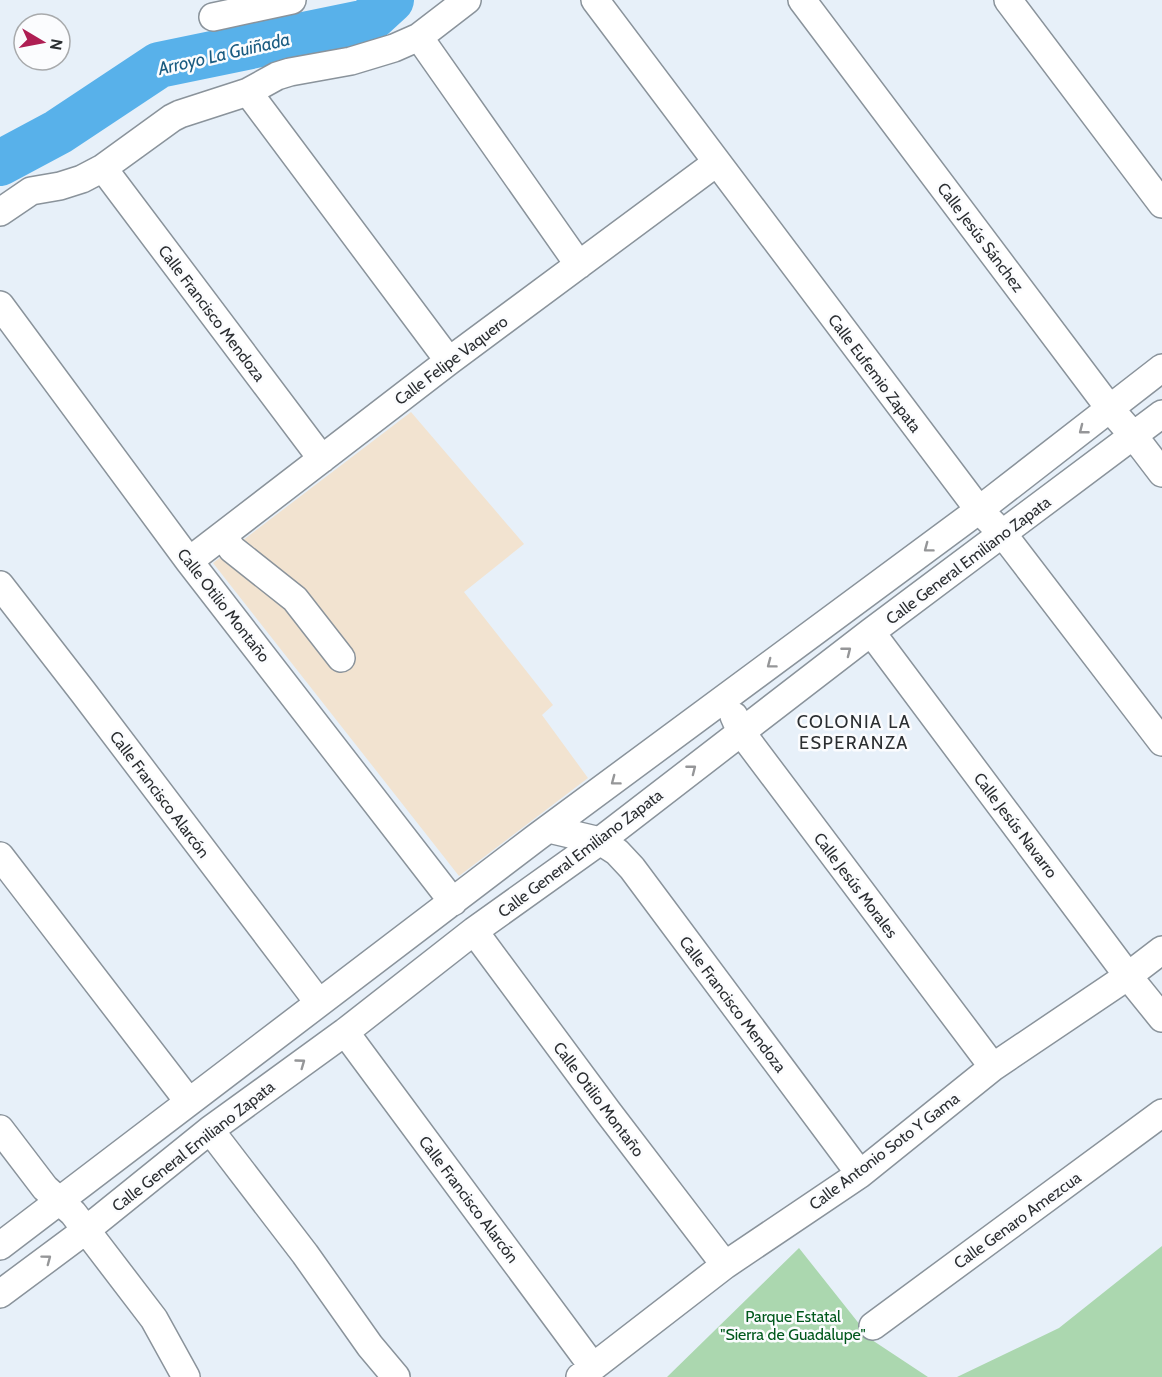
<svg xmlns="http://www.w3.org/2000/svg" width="1162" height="1377" font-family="Cabin,sans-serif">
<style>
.education{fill:#f2e3d0}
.green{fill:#abd7af}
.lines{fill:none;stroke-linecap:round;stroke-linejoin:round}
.river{stroke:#58b1ea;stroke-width:46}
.minor-casing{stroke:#8a939b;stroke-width:30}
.minor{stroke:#fff;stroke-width:27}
.oneway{stroke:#959698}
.labels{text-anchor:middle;stroke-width:5;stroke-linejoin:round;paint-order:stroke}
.street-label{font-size:16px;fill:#2b2e31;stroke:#fbfcfe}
.park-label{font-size:16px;fill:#00581c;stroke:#fbfcfe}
.water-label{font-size:18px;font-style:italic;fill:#195b81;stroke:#fbfcfe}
.neighbourhood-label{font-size:18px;letter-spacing:1.5px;fill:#2b2e31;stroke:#fbfcfe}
</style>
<rect width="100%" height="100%" fill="#e7f0f9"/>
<path class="education" d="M411 412 524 544 464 592 553 705 542 715 588 778 459 876 213 563Z"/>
<path class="green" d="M1162 1246V1377H957L1059 1328Z
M799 1248 872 1340 928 1377H667Z"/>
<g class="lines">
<path class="river" d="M0 163 58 132 159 65 367 22 391 0"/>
<defs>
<path id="minor" d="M595 0 979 510 1002 533 1162 742
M802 0 1110 409 1133 435 1162 473
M1008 0 1162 204
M213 17 292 0
M419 37 579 265
M248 92 449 361
M103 168 322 459
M0 212 31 191 60 186 82 179 103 168 172 118 180 114 248 92 277 76 290 72 351 61 394 48 419 37 467 0
M0 305 189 561 453 902
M223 535 232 549 295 599 341 658
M189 561 449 361 716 163
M0 585 83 692 319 1003
M871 632 1128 976 1162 1018
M734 716 741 732 993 1067
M549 829 600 841 617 852 632 868 860 1174
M0 856 189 1102
M474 931 608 1112 725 1265
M345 1032 593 1367
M0 1129 45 1188 73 1213 154 1319 186 1377
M210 1130 305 1254 370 1346 396 1377
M0 1246 537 837 979 510 1162 368
M0 1294 86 1230 210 1130 345 1032 474 931 600 841 871 632 1162 414
M873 1326 1162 1113
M580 1377 725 1265 860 1174 993 1067 1128 976 1162 950"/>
</defs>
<use href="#minor" class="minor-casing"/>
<use href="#minor" class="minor"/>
</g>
<defs><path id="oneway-chevron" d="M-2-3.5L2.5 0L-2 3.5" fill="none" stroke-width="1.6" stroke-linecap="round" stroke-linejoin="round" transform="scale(1.5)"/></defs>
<g class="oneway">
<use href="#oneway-chevron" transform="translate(1083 430) rotate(142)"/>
<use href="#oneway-chevron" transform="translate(928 548) rotate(143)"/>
<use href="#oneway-chevron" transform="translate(847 651) rotate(-38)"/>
<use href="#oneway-chevron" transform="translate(771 664) rotate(143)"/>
<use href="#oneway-chevron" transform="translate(692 769) rotate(-38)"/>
<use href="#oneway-chevron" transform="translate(615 781) rotate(143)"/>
<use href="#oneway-chevron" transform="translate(301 1063) rotate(-36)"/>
<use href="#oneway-chevron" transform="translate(47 1259) rotate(-37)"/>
</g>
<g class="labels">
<g class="street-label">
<text transform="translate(981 237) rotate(53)" y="6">Calle Jesús Sánchez</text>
<text transform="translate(212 313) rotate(53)" y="6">Calle Francisco Mendoza</text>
<text transform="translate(451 360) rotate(-37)" y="6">Calle Felipe Vaquero</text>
<text transform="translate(875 373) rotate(53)" y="6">Calle Eufemio Zapata</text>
<text transform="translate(968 560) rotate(-37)" y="6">Calle General Emiliano Zapata</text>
<text transform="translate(224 605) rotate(52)" y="6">Calle Otilio Montaño</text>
<text transform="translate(160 794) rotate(53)" y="6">Calle Francisco Alarcón</text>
<text transform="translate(1016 825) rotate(53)" y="6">Calle Jesús Navarro</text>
<text transform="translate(580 853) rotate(-37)" y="6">Calle General Emiliano Zapata</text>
<text transform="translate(856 885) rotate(53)" y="6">Calle Jesús Morales</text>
<text transform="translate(733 1004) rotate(53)" y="6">Calle Francisco Mendoza</text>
<text transform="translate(599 1099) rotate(53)" y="6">Calle Otilio Montaño</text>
<text transform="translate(193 1146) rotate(-38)" y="6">Calle General Emiliano Zapata</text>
<text transform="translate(884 1151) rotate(-37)" y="6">Calle Antonio Soto Y Gama</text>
<text transform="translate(469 1199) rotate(53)" y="6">Calle Francisco Alarcón</text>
<text transform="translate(1017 1220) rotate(-36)" y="6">Calle Genaro Amezcua</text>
</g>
<g class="park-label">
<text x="793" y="1322">Parque Estatal<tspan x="793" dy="18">"Sierra de Guadalupe"</tspan></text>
</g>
<g class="water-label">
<text transform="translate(224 54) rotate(-13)" y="6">Arroyo La Guiñada</text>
</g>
<g class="neighbourhood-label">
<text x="854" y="728">COLONIA LA<tspan x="854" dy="21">ESPERANZA</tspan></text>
</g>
</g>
<g transform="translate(42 42) rotate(100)"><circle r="28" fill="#fbfcfe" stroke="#a8aaac" stroke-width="1.5"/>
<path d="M0-4.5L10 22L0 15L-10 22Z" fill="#ae1e53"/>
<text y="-9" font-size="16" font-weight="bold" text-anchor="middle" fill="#2b2e31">N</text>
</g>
</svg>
